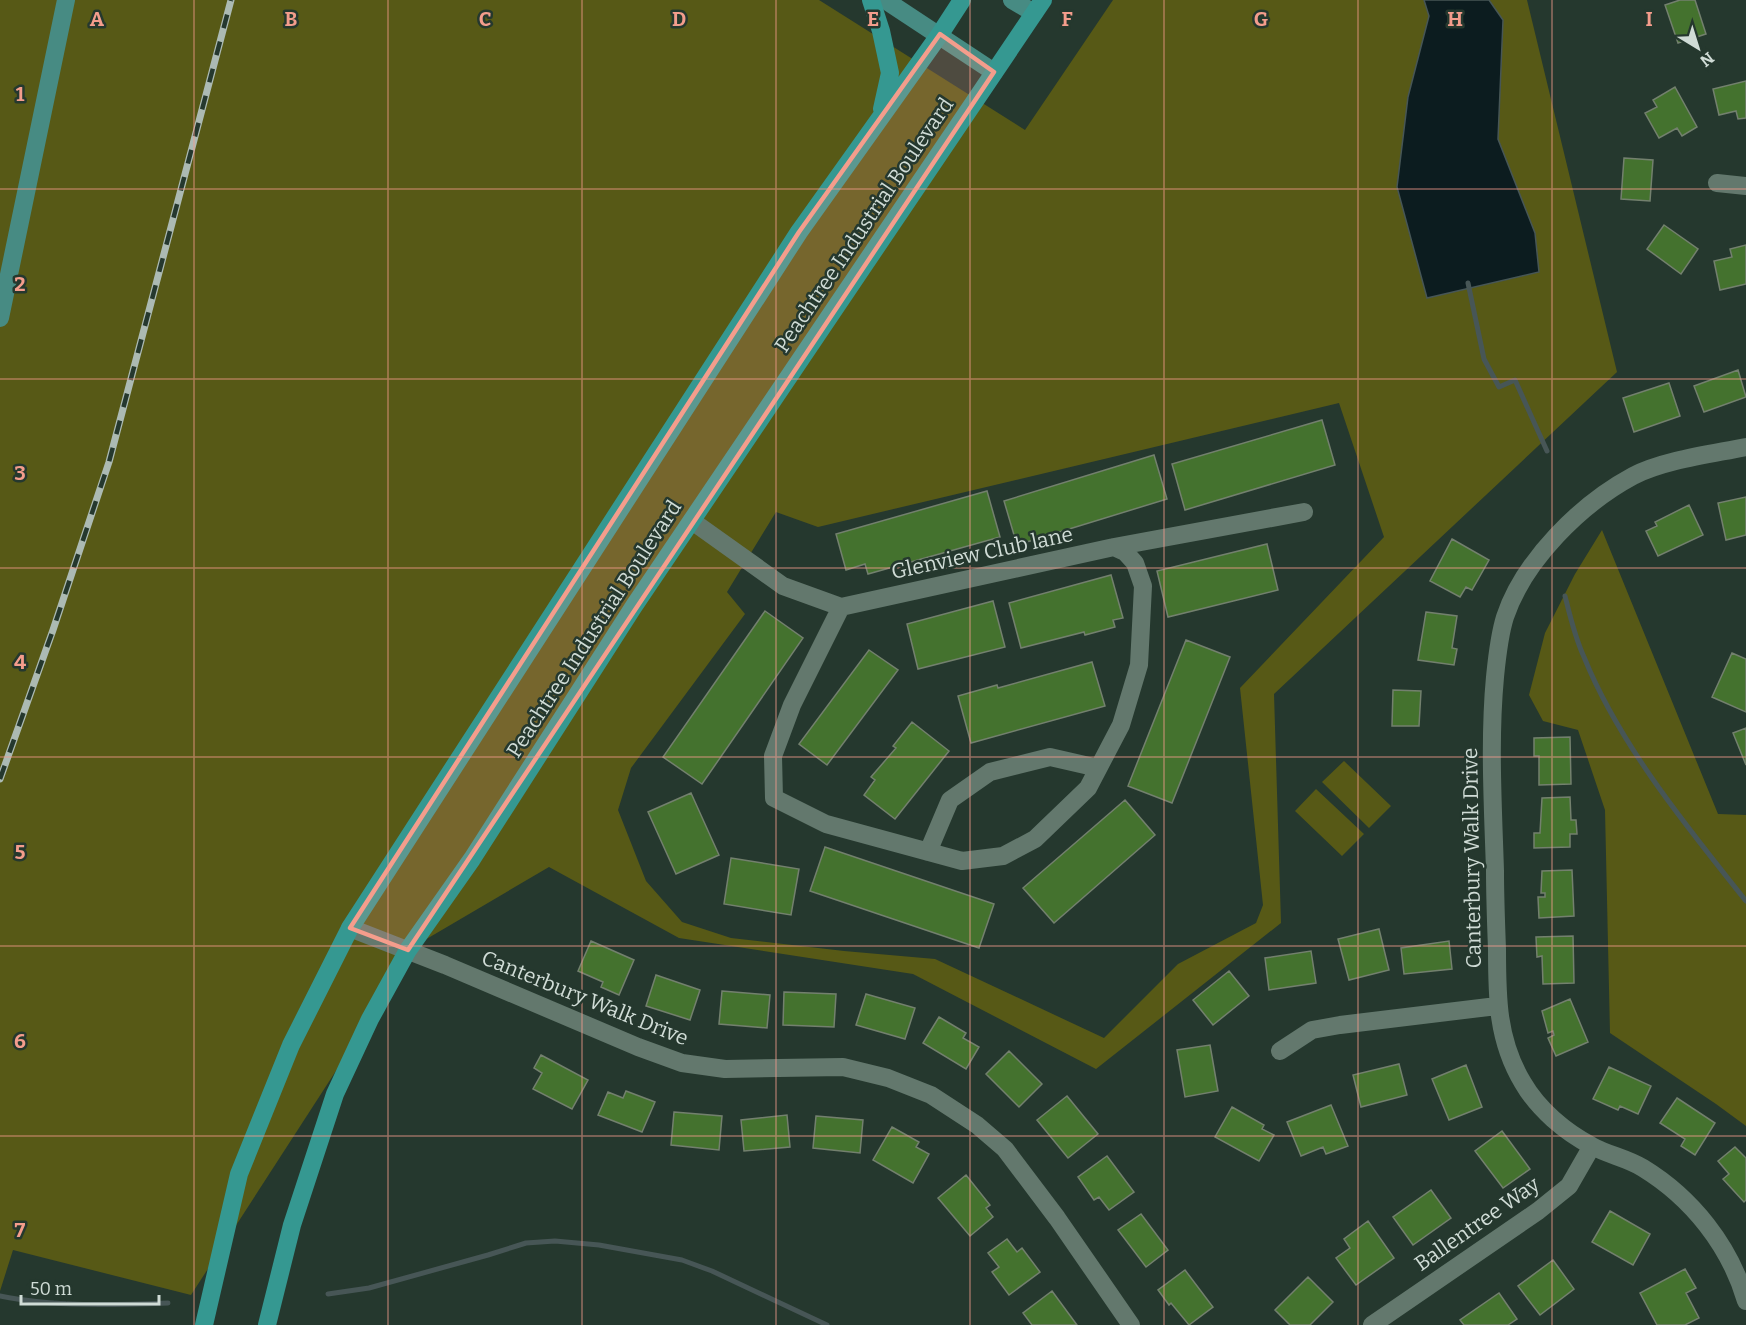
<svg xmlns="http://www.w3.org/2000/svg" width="1746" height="1325" font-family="Bitter,serif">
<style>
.green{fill:#575916;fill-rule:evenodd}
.water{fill:#0c1c1f;stroke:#475656;stroke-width:1.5}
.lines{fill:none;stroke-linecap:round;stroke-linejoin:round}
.stream{stroke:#475656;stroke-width:5}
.building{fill:#44722e;stroke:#73806e;stroke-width:1.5}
.minor{stroke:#63786d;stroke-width:18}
.major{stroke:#478b83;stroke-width:18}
.highway{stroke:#359891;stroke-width:18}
.rail-casing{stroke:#acbab3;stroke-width:7}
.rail{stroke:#25382e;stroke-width:4.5;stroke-dasharray:14;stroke-linecap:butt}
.marked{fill:#f49d8c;fill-opacity:0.2;stroke:#f49d8c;stroke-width:4.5;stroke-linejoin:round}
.grid{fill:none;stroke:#f49d8c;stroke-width:1.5;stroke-opacity:0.55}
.labels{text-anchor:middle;stroke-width:5;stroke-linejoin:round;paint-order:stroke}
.street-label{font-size:21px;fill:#d0dcd6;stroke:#25382e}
.grid-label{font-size:20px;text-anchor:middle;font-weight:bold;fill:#f49d8c;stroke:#25382e;stroke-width:5;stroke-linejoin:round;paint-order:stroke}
</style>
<rect width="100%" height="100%" fill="#25382e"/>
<path class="green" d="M0 0H819L1025 130 1113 0H1527L1617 372 1274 694 1281 923 1096 1069 913 974 679 938 549 867 418 944 191 1295 13 1250 0 1291ZM1339 403 1384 537 1240 688 1263 905 1256 923 1178 964 1104 1038 935 959 844 951 731 938 682 922 646 881 618 810 631 768 745 614 727 592 776 512 818 527Z
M1602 530 1718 814 1746 815V1126L1716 1104 1610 1033 1605 810 1578 730 1543 721 1529 695 1545 633 1575 574Z
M1344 761 1391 806 1369 828 1322 782Z
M1316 789 1364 834 1342 856 1295 811Z"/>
<path class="water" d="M1424 0H1489L1503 20 1498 139 1535 233 1539 272 1427 298 1397 187 1408 97 1429 16Z"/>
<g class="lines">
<path class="stream" d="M1468 283 1484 359 1499 387 1515 380 1547 451
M1565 596C1570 616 1575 638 1584 657 1619 744 1687 827 1746 901
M328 1294 369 1288 488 1255 526 1243 555 1241 599 1245 682 1260 712 1271 827 1325
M0 1296C53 1307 114 1305 168 1303"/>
</g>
<path class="building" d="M1680 0H1695L1706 34 1678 43 1665 5Z
M1746 81V118L1738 119 1736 111 1719 115 1713 89Z
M1675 87 1697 127 1682 136 1677 128 1659 138 1645 113 1657 107 1653 100Z
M1624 158 1653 160 1650 201 1621 199Z
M1664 225 1698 249 1681 274 1647 249Z
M1746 245V284L1720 290 1714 261 1732 257 1730 249Z
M1738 370 1746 397 1704 412 1694 386Z
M1669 383 1680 416 1634 432 1623 398Z
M1322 420 1335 465 1185 510 1172 464Z
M1154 455 1167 499 1017 545 1004 501Z
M987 491 1000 537 868 574 865 564 846 570 836 534Z
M1746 497V535L1726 540 1718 503Z
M1689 505 1703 535 1658 556 1646 531 1657 526 1655 522Z
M1452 539 1489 560 1472 590 1466 587 1460 597 1430 581Z
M1267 544 1278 590 1168 617 1157 571Z
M1111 575 1123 618 1113 620 1115 627 1085 635 1084 632 1021 648 1009 603Z
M993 601 1005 647 918 669 907 624Z
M765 611 803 638 702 784 663 757Z
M1426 612 1457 616 1452 648 1457 649 1454 665 1418 660Z
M1186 640 1230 657 1172 803 1128 786Z
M869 650 898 670 827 765 799 744Z
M1732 653 1746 659V712L1712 697Z
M1092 662 1105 706 971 743 958 696 997 685 998 688Z
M1393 690 1421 691 1419 726H1392Z
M912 722 949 751 895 819 864 795 875 780 871 777 896 748 893 746Z
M1746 728V765L1733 733Z
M1570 737 1571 784 1539 785V756H1534V738Z
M691 793 719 855 676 874 648 812Z
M1570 797 1571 820H1576L1577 834H1570V847L1534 848V833H1540L1542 798Z
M1125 800 1155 835 1054 923 1023 888Z
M825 847 994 904 979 948 810 891Z
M731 858 799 869 791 915 724 904Z
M1572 870 1574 916 1539 918 1538 897H1545V893H1541L1542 871Z
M1379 929 1389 970 1349 980 1338 939Z
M1573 936 1574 983 1543 984 1542 956 1537 957 1536 937Z
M591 941 634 960 619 995 601 987 603 982 578 971Z
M1449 941 1452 969 1404 974 1401 948Z
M1311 951 1316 983 1269 990 1265 958Z
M1229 971 1249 996 1213 1025 1193 1000Z
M656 975 700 990 690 1020 646 1006Z
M722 991 770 995 767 1028 719 1024Z
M784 992 836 994 834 1027 783 1025Z
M866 994 915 1008 905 1039 856 1025Z
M1570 999 1588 1042 1556 1056 1548 1038 1554 1035 1553 1031 1548 1033 1542 1011Z
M939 1017 966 1033 963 1038 979 1047 966 1069 923 1043Z
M1210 1045 1218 1091 1185 1097 1177 1050Z
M1009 1051 1042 1084 1019 1107 986 1074Z
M541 1055 588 1080 572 1109 533 1089 542 1073 534 1068Z
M1399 1064 1407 1095 1361 1107 1353 1075Z
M1466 1065 1482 1107 1449 1120 1432 1079Z
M1609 1067 1651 1086 1638 1114 1620 1106 1618 1110 1593 1099Z
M626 1091 655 1102 642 1132 598 1115 608 1092 623 1098Z
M1067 1096 1098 1134 1068 1158 1037 1120Z
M1677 1098 1715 1123 1695 1155 1681 1146 1685 1139 1660 1123Z
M1331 1105 1348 1146 1326 1154 1323 1147 1301 1156 1287 1122Z
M1232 1107 1264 1125 1262 1129 1274 1135 1259 1161 1215 1137Z
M674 1112 722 1116 719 1150 671 1145Z
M787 1115 790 1147 744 1151 741 1120Z
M816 1116 863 1120 860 1153 813 1148Z
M892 1127 919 1142 916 1147 929 1154 913 1183 873 1160Z
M1502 1131 1530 1169 1503 1188 1475 1151Z
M1735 1147 1746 1158V1200L1744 1202 1723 1179 1729 1174 1718 1161Z
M1107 1156 1134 1192 1109 1210 1099 1197 1094 1200 1078 1177Z
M966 1175 990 1205 986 1208 993 1217 970 1236 938 1198Z
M1431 1190 1451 1218 1413 1245 1393 1217Z
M1610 1211 1650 1234 1633 1265 1592 1242Z
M1141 1214 1168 1250 1146 1267 1118 1230Z
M1368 1221 1394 1258 1356 1285 1336 1258 1350 1248 1344 1239Z
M1007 1239 1017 1252 1022 1248 1040 1272 1009 1295 992 1272 999 1267 988 1253Z
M1553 1260 1574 1289 1540 1315 1518 1286Z
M1685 1269 1696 1288 1686 1293 1699 1318 1685 1325H1657L1640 1293Z
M1185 1270 1213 1307 1189 1325 1171 1303 1169 1305 1158 1290Z
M1308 1277 1333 1302 1310 1325H1290L1275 1310Z
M1052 1291 1077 1325H1032L1023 1313Z
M1499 1293 1517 1319 1508 1325H1464L1460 1320Z"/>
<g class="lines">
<path class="minor" d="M1717 183 1746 186
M1746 447C1712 454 1664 460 1633 476 1581 504 1524 560 1505 617 1499 636 1497 657 1495 677 1489 741 1493 807 1495 871 1495 897 1496 923 1497 949 1497 997 1497 1040 1523 1083 1538 1109 1565 1132 1592 1146 1608 1155 1627 1158 1643 1168 1692 1198 1730 1246 1746 1301
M692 521 783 586 841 607 1114 547 1304 512
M841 607 792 705 773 756 774 798 826 824 962 861 1003 856 1035 839 1088 788 1121 725 1139 665 1143 586 1135 563 1125 552 1114 547
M928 852 950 800 990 772 1050 757 1098 768
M350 928 445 965 638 1047 682 1063 725 1069 843 1067 888 1078 931 1095 977 1125 1005 1149 1057 1218 1131 1325
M1280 1051 1312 1030 1340 1025 1497 1006
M1372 1325 1538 1211 1569 1186 1592 1146"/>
<path class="major" d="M885 0 994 72
M1012 0 1034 13
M0 318 66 0"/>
<path class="highway" d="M871 0 881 31 890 73 882 109
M204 1325 239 1174 291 1045 350 928 799 232 940 34 962 0
M267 1325 292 1225 335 1094 370 1019 408 950 472 859 634 606 1043 0"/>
<defs>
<path id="rail" d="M0 779 53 630 109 462 231 0"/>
</defs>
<use href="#rail" class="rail-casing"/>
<use href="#rail" class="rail"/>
</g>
<path class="marked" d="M940 34 994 72 408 950 350 928 799 232Z"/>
<path class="grid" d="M194 0V1325M388 0V1325M582 0V1325M776 0V1325M970 0V1325M1164 0V1325M1358 0V1325M1552 0V1325M0 189H1746M0 379H1746M0 568H1746M0 757H1746M0 946H1746M0 1136H1746"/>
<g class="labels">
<g class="street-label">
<text transform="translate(864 225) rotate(-56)" y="7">Peachtree Industrial Boulevard</text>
<text transform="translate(982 553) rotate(-12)" y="7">Glenview Club lane</text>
<text transform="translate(594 629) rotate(-57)" y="7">Peachtree Industrial Boulevard</text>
<text transform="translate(1472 858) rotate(-91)" y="7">Canterbury Walk Drive</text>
<text transform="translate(585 998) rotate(22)" y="7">Canterbury Walk Drive</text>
<text transform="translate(1477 1224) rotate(-35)" y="7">Ballentree Way</text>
</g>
</g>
<g class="grid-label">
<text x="97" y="26">A</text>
<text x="291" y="26">B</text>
<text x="485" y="26">C</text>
<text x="679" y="26">D</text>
<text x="873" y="26">E</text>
<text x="1067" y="26">F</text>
<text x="1261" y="26">G</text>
<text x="1455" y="26">H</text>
<text x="1649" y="26">I</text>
<text x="20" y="101">1</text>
<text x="20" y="291">2</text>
<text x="20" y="480">3</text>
<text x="20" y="669">4</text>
<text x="20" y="859">5</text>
<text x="20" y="1048">6</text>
<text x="20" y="1237">7</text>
</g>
<g transform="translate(1698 48) rotate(142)" stroke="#25382e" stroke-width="4.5" paint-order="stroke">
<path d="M0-4.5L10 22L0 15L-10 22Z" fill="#d0dcd6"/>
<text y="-9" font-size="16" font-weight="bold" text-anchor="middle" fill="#d0dcd6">N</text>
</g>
<path d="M21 1295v9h138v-9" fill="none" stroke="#d0dcd6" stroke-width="3"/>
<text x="30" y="1295" font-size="18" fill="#d0dcd6" stroke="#25382e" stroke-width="4.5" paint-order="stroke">50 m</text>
</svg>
